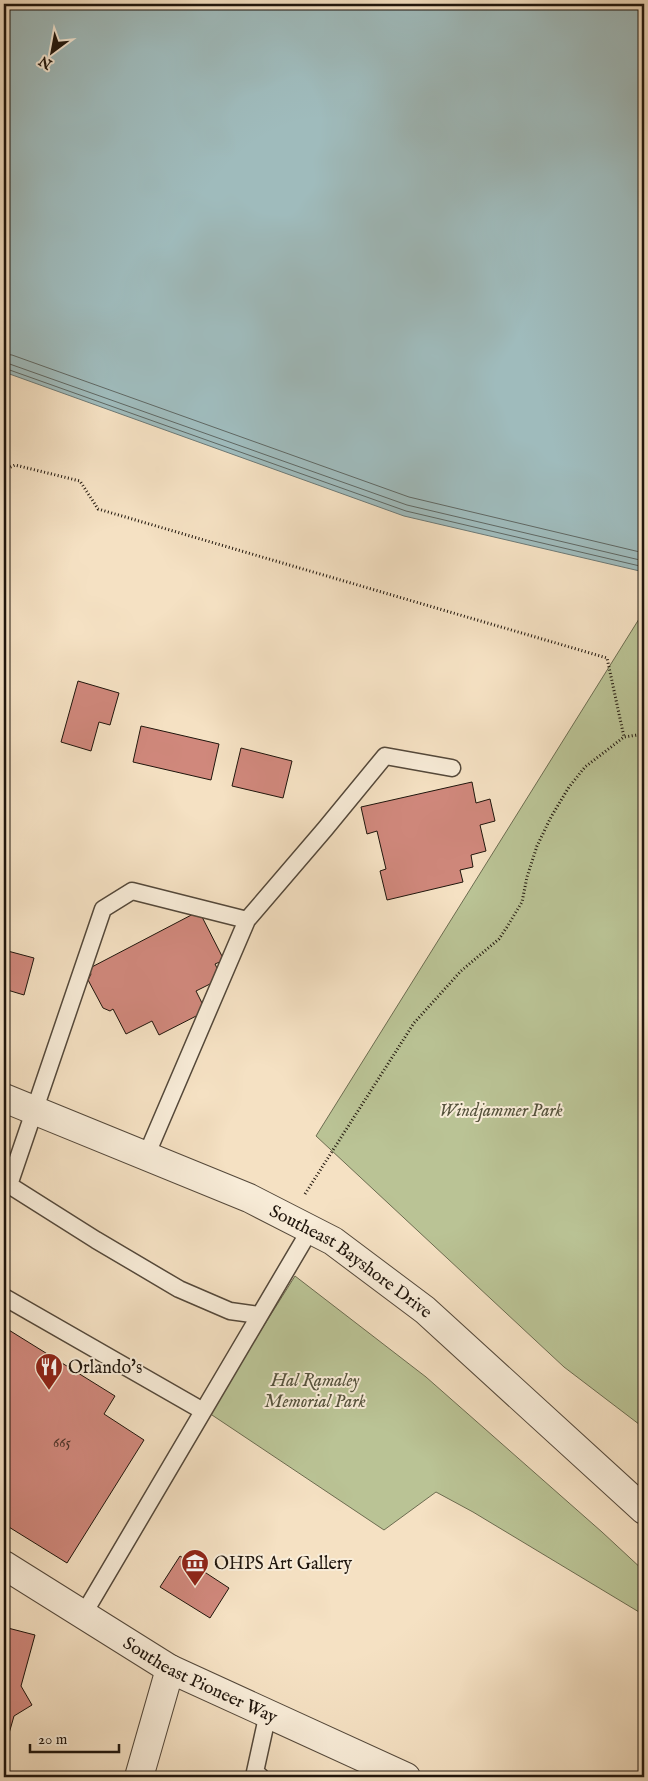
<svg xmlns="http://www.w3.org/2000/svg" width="648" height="1781" font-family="'IM FELL English',serif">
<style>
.green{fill:#bac395;stroke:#6c6c50}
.water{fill:#9fbbbc;stroke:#6c7976}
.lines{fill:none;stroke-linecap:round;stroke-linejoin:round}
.shore{stroke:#5f6864;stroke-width:1}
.building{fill:#d0887c;stroke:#1f150c}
.service-casing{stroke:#54483a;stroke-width:19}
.minor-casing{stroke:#54483a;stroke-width:30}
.tertiary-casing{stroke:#54483a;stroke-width:30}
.path{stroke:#1f150c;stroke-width:3;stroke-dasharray:1 2.5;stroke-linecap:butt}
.service{stroke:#f8ecd8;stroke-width:16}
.minor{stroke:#f8ecd8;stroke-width:28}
.tertiary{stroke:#f8ecd8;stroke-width:28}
.labels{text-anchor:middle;stroke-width:4;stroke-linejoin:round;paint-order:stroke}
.number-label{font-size:15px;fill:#4b3228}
.park-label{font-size:18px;font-style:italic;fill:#55523c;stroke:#f8ecd8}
.street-label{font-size:18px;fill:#1f150c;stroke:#f8ecd8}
.poi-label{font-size:18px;fill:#1f150c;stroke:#f8ecd8;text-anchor:start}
</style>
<rect width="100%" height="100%" fill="#f5e1c3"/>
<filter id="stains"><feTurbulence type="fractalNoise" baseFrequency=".004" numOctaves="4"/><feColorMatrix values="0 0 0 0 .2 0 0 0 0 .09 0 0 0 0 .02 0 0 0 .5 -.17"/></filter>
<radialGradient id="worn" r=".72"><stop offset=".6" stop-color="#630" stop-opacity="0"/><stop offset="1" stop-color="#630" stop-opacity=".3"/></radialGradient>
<path class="green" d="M644 611V1428L564 1367 316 1136Z
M295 1276 426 1377 602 1532 644 1571V1615L473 1512 436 1492 384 1530 209 1413Z"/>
<path class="water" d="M4 4H644V572L404 516 4 372Z"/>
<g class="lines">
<path class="shore" d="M4 354 12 355 409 497 644 553
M4 362 407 505 644 561
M4 368 406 511 644 567"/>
</g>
<path class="building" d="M78 681 119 693 110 725 99 722 91 751 61 742Z
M141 726 219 744 211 780 133 762Z
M241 748 292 761 283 798 232 786Z
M472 782 476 803 490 799 495 821 480 825 486 851 471 855 473 867 460 870 463 882 387 900 380 871 386 869 377 831 367 834 361 807Z
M199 911 224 960 215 964 222 978 196 991 206 1011 159 1035 152 1021 126 1034 113 1009 110 1011 103 1008 88 980 91 974 88 969Z
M4 950 34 958 24 995 4 989Z
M4 1327 115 1396 104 1414 144 1440 67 1563 4 1524Z
M180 1556 229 1588 210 1618 160 1587Z
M4 1627 35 1635 21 1686 32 1705 14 1716 8 1737 4 1736Z"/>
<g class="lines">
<defs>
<path id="service" d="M247 920 132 891 103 909 9 1185 96 1240 179 1289 230 1311 259 1315
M146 1156 247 920 325 829 385 756 452 768
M4 1297 203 1411
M83 1615 310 1230
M261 1777 255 1772 268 1713"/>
<path id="minor" d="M139 1777 170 1669"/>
<g id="tertiary">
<path id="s1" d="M4 1098 249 1198 333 1241 425 1310 644 1510"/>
<path id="s2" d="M4 1565 170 1669 406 1777"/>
</g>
</defs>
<use href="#service" class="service-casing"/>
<use href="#minor" class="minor-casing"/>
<use href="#tertiary" class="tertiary-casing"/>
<path class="path" d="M4 470 15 465 80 481 98 509 607 658 624 737
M305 1194 414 1023 461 971 499 939 507 927 522 902 527 877 537 846 551 817 569 787 585 767 624 737 644 734"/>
<use href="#service" class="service"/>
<use href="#minor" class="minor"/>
<use href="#tertiary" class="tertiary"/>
</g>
<defs>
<symbol id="restaurant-pin" viewBox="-11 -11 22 30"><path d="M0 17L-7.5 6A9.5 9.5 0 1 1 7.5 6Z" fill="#8f2418" stroke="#f8ecd8"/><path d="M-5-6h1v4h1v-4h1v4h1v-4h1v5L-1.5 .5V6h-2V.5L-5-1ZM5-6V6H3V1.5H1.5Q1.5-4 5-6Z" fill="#fff"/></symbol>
<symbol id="museum-pin" viewBox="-11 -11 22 30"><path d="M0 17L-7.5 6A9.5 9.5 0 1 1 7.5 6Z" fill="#8f2418" stroke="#f8ecd8"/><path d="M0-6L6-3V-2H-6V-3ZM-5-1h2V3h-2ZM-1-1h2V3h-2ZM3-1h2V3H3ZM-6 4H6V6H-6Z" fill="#fff"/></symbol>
</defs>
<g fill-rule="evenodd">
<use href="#restaurant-pin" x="33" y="1351" width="32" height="43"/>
<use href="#museum-pin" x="179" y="1547" width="32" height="43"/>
</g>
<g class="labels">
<g class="number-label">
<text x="62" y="1447">665</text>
</g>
<g class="park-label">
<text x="501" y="1116">Windjammer Park</text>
<text x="315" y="1386">Hal Ramaley<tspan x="315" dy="21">Memorial Park</tspan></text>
</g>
<g class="street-label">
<text dy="6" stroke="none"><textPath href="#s1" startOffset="385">Southeast Bayshore Drive</textPath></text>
<text dy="6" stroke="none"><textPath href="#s2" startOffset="228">Southeast Pioneer Way</textPath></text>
</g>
<g class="poi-label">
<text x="68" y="1373">Orlando's</text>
<text x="214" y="1569">OHPS Art Gallery</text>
</g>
</g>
<rect width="648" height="1781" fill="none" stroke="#f5e1c3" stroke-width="20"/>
<rect x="5" y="5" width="638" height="1771" fill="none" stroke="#1f150c" stroke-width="2.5"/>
<rect x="10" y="10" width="628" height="1761" fill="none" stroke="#1f150c"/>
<g transform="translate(52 52) rotate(212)" stroke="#f8ecd8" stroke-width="4" paint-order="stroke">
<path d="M0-4L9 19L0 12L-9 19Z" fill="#1f150c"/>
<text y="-8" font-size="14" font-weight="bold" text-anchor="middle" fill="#1f150c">N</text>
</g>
<path d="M30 1744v8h89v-8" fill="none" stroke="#1f150c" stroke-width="2.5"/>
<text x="38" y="1744" font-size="15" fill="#1f150c" stroke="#f8ecd8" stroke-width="4" paint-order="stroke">20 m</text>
<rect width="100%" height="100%" filter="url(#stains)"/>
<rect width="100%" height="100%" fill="url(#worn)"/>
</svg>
